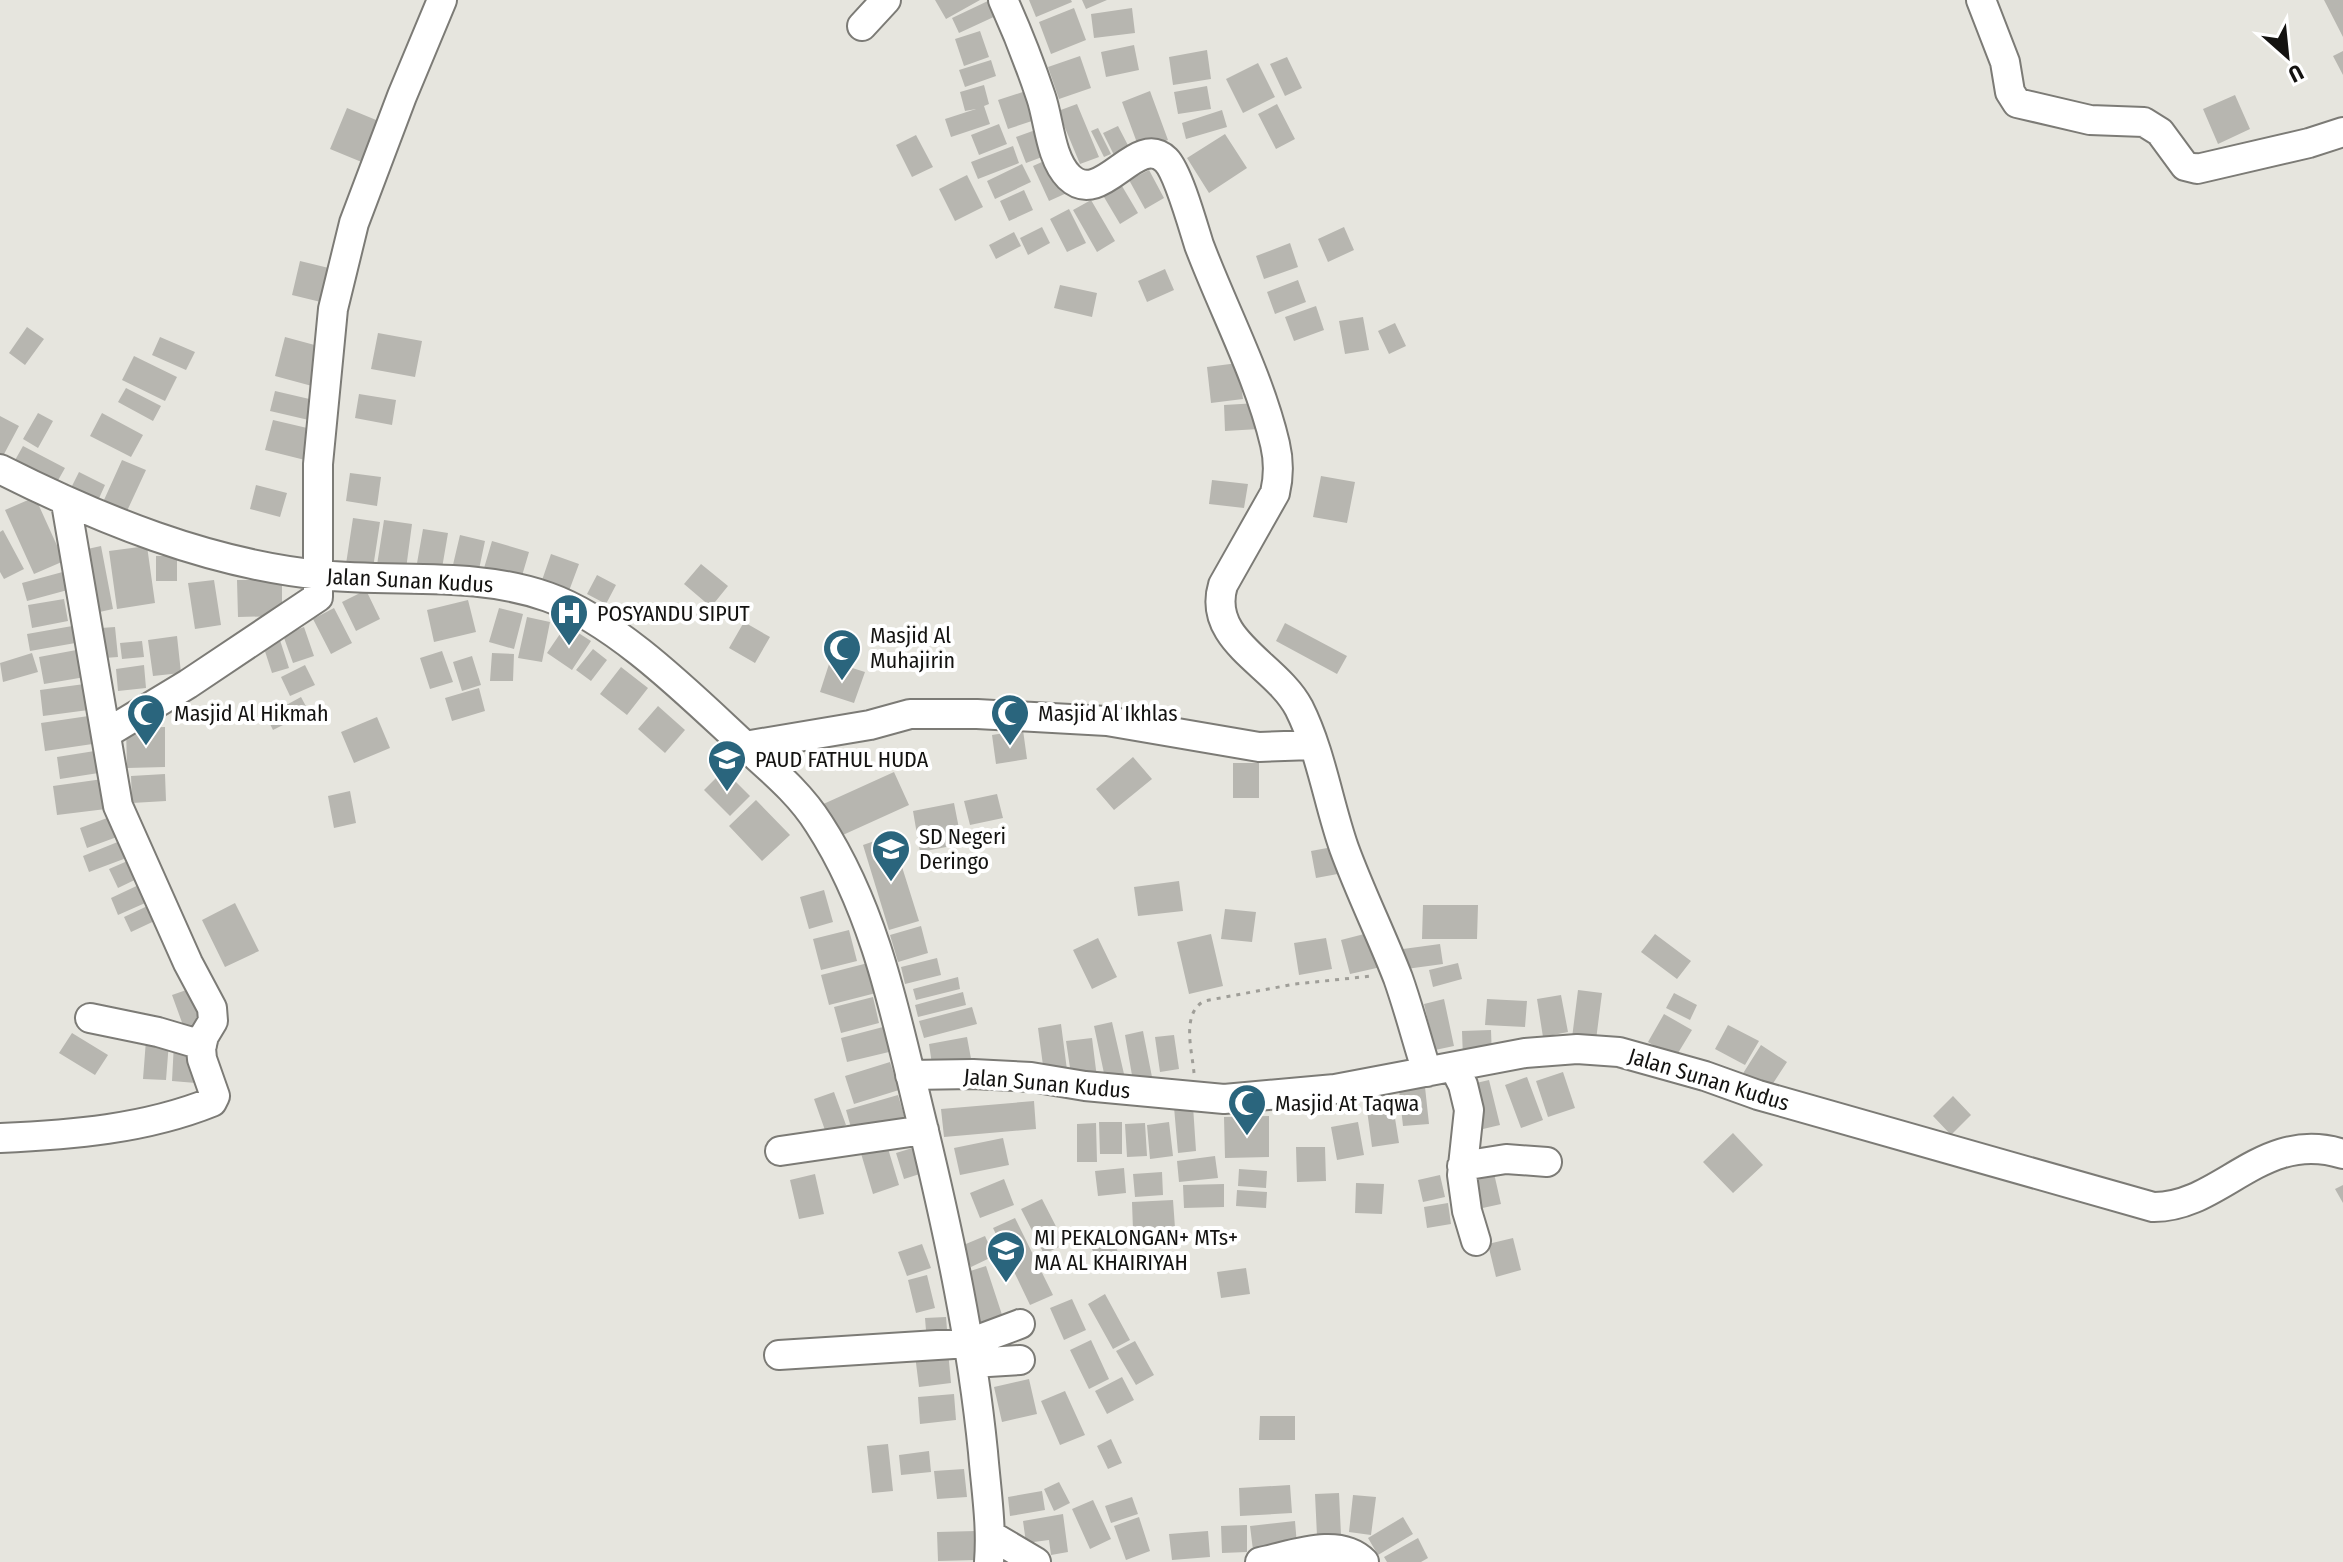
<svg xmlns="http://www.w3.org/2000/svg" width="2343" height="1562" font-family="'Fira Sans Condensed',sans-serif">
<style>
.building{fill:#b7b6b0}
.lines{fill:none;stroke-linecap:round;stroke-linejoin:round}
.minor-casing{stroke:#7c7b76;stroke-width:32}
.path{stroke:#9f9e98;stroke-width:3;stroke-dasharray:4 6;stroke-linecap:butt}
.minor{stroke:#fff;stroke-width:28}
.labels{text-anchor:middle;stroke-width:8;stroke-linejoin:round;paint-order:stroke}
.street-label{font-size:22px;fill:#141311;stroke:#fff}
.poi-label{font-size:22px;fill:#141311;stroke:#fff;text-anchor:start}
</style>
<rect width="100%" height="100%" fill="#e6e5de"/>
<path class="building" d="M935 0H980L946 19Z
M990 0 998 15 959 33 952 18Z
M1029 0H1071L1072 2 1036 17Z
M1082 0H1107L1086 9Z
M2324 0H2343V37Z
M1074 8 1086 40 1051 54 1039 22Z
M1132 8 1135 33 1094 38 1091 14Z
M980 31 989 57 964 66 955 39Z
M1134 45 1139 70 1106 77 1101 52Z
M1207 50 1211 79 1173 85 1169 57Z
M2343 51V75L2333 56Z
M1080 56 1091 88 1059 99 1048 67Z
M1287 57 1302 88 1285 96 1270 64Z
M991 60 996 76 965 87 959 70Z
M1258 63 1275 97 1243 113 1226 79Z
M984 85 989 104 984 106 990 124 951 137 945 119 976 109 965 111 960 92Z
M1207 86 1211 109 1178 114 1174 92Z
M1032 89 1041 118 1008 129 998 100Z
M1150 91 1168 140 1140 151 1122 102Z
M2235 95 2250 129 2218 144 2203 109Z
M1077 104 1099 157 1080 164 1058 111Z
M1277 104 1295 139 1276 149 1258 114Z
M347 108 381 122 364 163 330 149Z
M1222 110 1227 127 1186 139 1182 123Z
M999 124 1007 144 979 155 971 135Z
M1118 126 1133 155 1118 163 1103 133Z
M1041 128 1050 154 1026 163 1016 137Z
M1098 128 1111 154 1104 157 1091 131Z
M1225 134 1247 168 1209 193 1187 158Z
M916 135 933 167 912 177 896 145Z
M1013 146 1019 163 978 179 971 162Z
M1053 157 1069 192 1049 201 1033 166Z
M1022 164 1031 182 995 199 987 181Z
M1149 170 1164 198 1145 209 1129 180Z
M967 175 983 207 955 221 939 189Z
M1119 181 1138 213 1120 224 1101 192Z
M1024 190 1033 210 1009 221 1000 201Z
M1091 200 1115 241 1097 252 1073 210Z
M1069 209 1086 243 1067 252 1050 219Z
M1042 227 1050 243 1028 255 1020 238Z
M1344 227 1354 250 1328 262 1318 239Z
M1014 232 1021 246 996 259 989 245Z
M1290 243 1298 267 1264 279 1256 256Z
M300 261 337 270 329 304 292 295Z
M1165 269 1174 290 1147 302 1138 281Z
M1298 280 1306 302 1275 314 1267 292Z
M1060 285 1097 293 1092 317 1054 308Z
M1316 306 1324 330 1294 341 1285 317Z
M1363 317 1369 350 1345 354 1339 321Z
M1395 323 1406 346 1389 354 1378 331Z
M27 327 44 339 25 365 9 353Z
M378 333 422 341 415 377 371 369Z
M160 337 195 352 186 370 152 355Z
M285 337 322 347 312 386 275 376Z
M134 356 177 377 165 401 122 380Z
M1238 363 1243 399 1211 403 1207 367Z
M126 388 161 406 153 421 118 402Z
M275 391 318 401 313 421 270 411Z
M359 394 396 400 392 425 355 418Z
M1258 403 1259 429 1225 431 1224 405Z
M38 413 53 421 38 448 23 439Z
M102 413 143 435 131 457 90 436Z
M0 416 19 426 3 456 0 454Z
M273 420 320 431 313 462 265 450Z
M23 446 65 468 52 491 10 469Z
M122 460 146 470 127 511 104 500Z
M79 472 105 485 96 505 69 492Z
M350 473 381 477 377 506 346 501Z
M1321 476 1355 482 1347 523 1313 517Z
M1212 480 1248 484 1244 508 1209 504Z
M256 485 287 493 280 517 250 509Z
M35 497 64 561 34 574 5 510Z
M353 518 380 522 373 568 346 564Z
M384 520 412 524 406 569 377 565Z
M423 529 448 533 441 574 416 569Z
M3 530 24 569 4 579 0 572V532Z
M460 535 485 541 478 574 452 569Z
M492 541 529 552 519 586 482 575Z
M101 546 113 609 95 613 83 550Z
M147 546 155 603 117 609 109 551Z
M551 554 579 564 566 599 539 589Z
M156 556H177V581H156Z
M701 564 728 586 711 607 684 584Z
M70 570 75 588 27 601 22 583Z
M597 575 616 585 606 604 587 594Z
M214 580 221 625 195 629 188 583Z
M237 580H282V616L238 617Z
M366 590 380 619 356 631 342 602Z
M64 599 68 621 32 628 28 605Z
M468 600 476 632 434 642 427 610Z
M334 608 352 643 331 654 313 619Z
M499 608 523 614 514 649 489 642Z
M527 617 550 622 542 662 518 658Z
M744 622 770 637 755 663 729 648Z
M1285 623 1347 656 1337 674 1276 641Z
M78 625 81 642 30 651 27 634Z
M566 625 591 641 572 670 547 653Z
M115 627 118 657 104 658 101 628Z
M304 627 314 656 293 663 283 635Z
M177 636 181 673 153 676 148 640Z
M279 637 289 668 272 673 262 642Z
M142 641 144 657 122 659 120 643Z
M87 648 91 676 44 684 39 657Z
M593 649 607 660 591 681 576 670Z
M442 651 453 682 430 689 420 658Z
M32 653 38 672 3 682 0 663Z
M492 653 514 654 513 681H490Z
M472 656 481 685 462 691 453 662Z
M830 661 865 672 854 703 820 692Z
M144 665 146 688 118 691 116 669Z
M305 665 315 685 290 696 281 677Z
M621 667 648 688 627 715 600 694Z
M92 683 96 709 43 716 40 690Z
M479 688 485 711 452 721 445 698Z
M301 697 309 712 273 730 266 716Z
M658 706 685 730 665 753 638 729Z
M102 714 106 742 45 751 41 723Z
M377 717 390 748 354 763 341 732Z
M165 727V767L127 768 126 728Z
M1023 730 1027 759 996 764 992 735Z
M101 750 105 772 60 779 57 757Z
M1133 757 1152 779 1114 810 1096 789Z
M1233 763H1259V798H1233Z
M724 770 750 796 730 816 704 790Z
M894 772 909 805 834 839 819 806Z
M165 774 166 801 132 803 131 776Z
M110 778 114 808 57 815 53 786Z
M350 791 356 823 334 828 328 796Z
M997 794 1003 818 970 825 964 801Z
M756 800 790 835 762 861 729 826Z
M954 803 962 844 920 852 913 811Z
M118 814 125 834 87 848 80 828Z
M892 835 919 921 889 930 863 845Z
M130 837 137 854 89 872 83 856Z
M1338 846 1343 873 1316 878 1311 851Z
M139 856 147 874 118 888 109 869Z
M1179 881 1183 911 1138 916 1134 887Z
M145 882 152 900 118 915 111 898Z
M824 890 833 922 809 929 800 897Z
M156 902 163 917 131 932 124 917Z
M235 903 259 951 225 967 202 920Z
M1423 905H1478L1477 939H1422Z
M1225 909 1256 912 1252 942 1221 939Z
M921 926 928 953 898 962 890 935Z
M849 930 857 961 821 970 813 939Z
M1372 932 1381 967 1350 974 1341 940Z
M1211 934 1223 986 1189 994 1177 942Z
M1655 934 1691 961 1677 979 1641 952Z
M1098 938 1117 977 1092 989 1073 950Z
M1326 938 1332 969 1299 975 1294 943Z
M1440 944 1443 964 1406 969 1403 949Z
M937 958 941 975 905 984 901 967Z
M868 963 876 993 829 1005 821 975Z
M1458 963 1462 979 1433 987 1429 970Z
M958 977 960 989 916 1000 913 989Z
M195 987 206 1020 184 1028 172 995Z
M1578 990 1602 993 1596 1040 1572 1038Z
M963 992 966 1005 918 1017 915 1005Z
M1674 993 1697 1005 1690 1020 1666 1008Z
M1561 995 1568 1032 1543 1037 1537 999Z
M873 997 879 1023 841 1033 834 1007Z
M1444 999 1454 1046 1435 1050 1424 1004Z
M1487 999 1527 1001 1525 1027 1485 1025Z
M972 1007 977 1024 924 1038 919 1021Z
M1664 1014 1692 1030 1675 1058 1648 1042Z
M1112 1022 1124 1074 1105 1078 1094 1026Z
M1061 1024 1067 1070 1044 1073 1038 1028Z
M1728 1025 1759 1041 1745 1065 1715 1049Z
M883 1027 889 1052 847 1062 841 1038Z
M1491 1030 1492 1058 1463 1059 1462 1031Z
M1143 1031 1152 1077 1133 1081 1125 1035Z
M72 1033 108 1055 95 1075 59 1053Z
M1174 1035 1179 1069 1160 1072 1155 1037Z
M967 1037 972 1064 933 1071 929 1044Z
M1092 1038 1097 1078 1072 1081 1066 1041Z
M146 1040 169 1042 166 1080 143 1079Z
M174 1043 199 1044 196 1083 172 1081Z
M1761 1045 1787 1062 1768 1091 1742 1075Z
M890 1062 899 1090 854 1104 845 1076Z
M1563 1072 1575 1108 1548 1117 1536 1081Z
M1527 1077 1543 1120 1521 1128 1505 1085Z
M1489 1080 1500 1125 1483 1129 1472 1084Z
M1425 1087 1429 1124 1403 1126 1399 1090Z
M834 1092 846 1125 826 1133 814 1099Z
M898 1095 906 1122 854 1138 846 1110Z
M1953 1096 1971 1115 1951 1135 1933 1116Z
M1034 1101 1036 1129 944 1137 941 1109Z
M1193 1106 1196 1151 1178 1153 1174 1107Z
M1393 1106 1399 1143 1372 1147 1367 1110Z
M1269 1116V1157L1225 1158 1224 1117Z
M1099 1122H1122V1154H1100Z
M1169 1122 1173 1156 1150 1159 1147 1125Z
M1358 1122 1364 1155 1337 1160 1331 1127Z
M1096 1123 1097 1162H1077V1124Z
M1145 1123 1147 1156 1127 1157 1125 1124Z
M1733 1133 1763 1165 1733 1193 1703 1162Z
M1003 1138 1009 1165 960 1175 954 1148Z
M886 1142 899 1185 873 1194 860 1150Z
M919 1146 926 1172 904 1179 896 1153Z
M1296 1147H1325L1326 1181 1297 1182Z
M1215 1156 1218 1178 1179 1182 1177 1161Z
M1124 1168 1126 1193 1098 1196 1095 1171Z
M1239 1169 1267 1171 1266 1188 1238 1186Z
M1493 1169 1501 1204 1478 1209 1470 1174Z
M1162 1172 1163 1195 1135 1197 1133 1174Z
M815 1174 824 1214 799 1219 790 1180Z
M1440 1175 1445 1197 1423 1202 1418 1180Z
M1004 1179 1014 1205 980 1218 970 1193Z
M1356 1183 1384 1184 1382 1214 1355 1213Z
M1224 1184V1207L1184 1208 1183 1185Z
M2343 1185V1203L2335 1189Z
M1237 1190 1267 1192 1266 1208 1236 1206Z
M1042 1199 1065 1244 1044 1254 1021 1209Z
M1173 1200 1175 1228 1133 1230 1132 1202Z
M1448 1203 1451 1224 1427 1228 1424 1207Z
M1015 1218 1053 1295 1030 1305 993 1228Z
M985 1236 994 1256 971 1267 961 1246Z
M1513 1238 1521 1270 1496 1277 1488 1244Z
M1113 1240 1122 1262 1101 1270 1092 1249Z
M922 1244 931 1268 907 1276 898 1252Z
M986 1266 1006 1327 983 1334 964 1273Z
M1246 1268 1250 1294 1221 1298 1217 1272Z
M927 1275 935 1308 916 1313 908 1280Z
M1105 1294 1130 1340 1113 1349 1088 1304Z
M1072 1299 1086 1330 1064 1340 1050 1308Z
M946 1317 948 1341 927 1343 925 1318Z
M1091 1340 1109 1379 1089 1389 1070 1350Z
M1135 1341 1154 1375 1136 1385 1116 1351Z
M948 1351 951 1383 919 1387 915 1355Z
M1122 1377 1134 1400 1107 1414 1095 1391Z
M1029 1379 1037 1414 1002 1422 994 1387Z
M1065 1391 1085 1435 1060 1445 1041 1401Z
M954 1394 956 1420 920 1424 918 1397Z
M1260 1416H1295V1440H1259Z
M1111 1439 1122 1463 1108 1469 1097 1446Z
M888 1444 893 1491 872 1493 867 1446Z
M929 1451 931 1472 901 1475 899 1455Z
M964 1469 967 1497 937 1499 934 1471Z
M1059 1482 1070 1503 1054 1511 1044 1489Z
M1290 1485 1292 1513 1240 1516 1239 1488Z
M1042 1491 1045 1510 1010 1516 1008 1497Z
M1339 1493 1341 1535 1317 1536 1315 1494Z
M1353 1495 1376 1497 1371 1535 1349 1532Z
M1132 1497 1138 1514 1111 1523 1105 1506Z
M1093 1500 1111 1539 1090 1549 1072 1509Z
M1063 1514 1068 1552 1051 1555 1049 1540 1026 1543 1023 1521Z
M1139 1517 1150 1551 1126 1560 1114 1526Z
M1403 1517 1413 1534 1378 1555 1368 1538Z
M1295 1521 1297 1545 1253 1550 1250 1526Z
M1247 1525V1552L1222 1553 1221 1526Z
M976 1531V1560L938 1561 937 1532Z
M1208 1531 1210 1557 1172 1560 1169 1534Z
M1418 1538 1428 1558 1421 1562H1387L1384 1557Z"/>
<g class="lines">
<defs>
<path id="minor" d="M1003 0C1017 31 1030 64 1041 97 1049 120 1050 158 1069 177 1102 209 1136 131 1166 160 1178 172 1193 226 1199 245 1224 311 1259 376 1275 444 1279 461 1279 476 1275 493L1223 585C1206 641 1276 664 1299 708 1321 752 1328 802 1344 848 1360 892 1381 934 1398 978 1409 1009 1417 1041 1427 1072
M1981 0 2005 62 2010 92 2017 103 2090 120 2144 122 2160 132 2185 166 2197 169 2309 143 2343 132
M862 26 886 0
M0 469C99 519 209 564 321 575 396 583 475 571 548 597 616 621 690 695 743 744 770 769 799 792 819 824 878 915 897 1023 923 1127 949 1235 972 1342 983 1452 986 1489 992 1525 989 1562
M107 733 188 684 318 597V464L333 309 354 223 402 96 442 0
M745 746 870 725 910 714H977L1107 721 1259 747 1313 745
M90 1018 158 1032 202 1045
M1454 1067 1463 1085 1469 1110 1462 1175 1467 1211 1476 1241
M910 1075 973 1074 1031 1077 1085 1086 1224 1099 1335 1089 1525 1053 1577 1049 1619 1052 1705 1076 1758 1095 2153 1207C2221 1208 2262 1128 2343 1154
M0 1138C71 1135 145 1129 212 1102L215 1096 202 1059 201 1048 204 1036 213 1021 212 1008 188 963 118 806 66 503
M780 1151 924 1130
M1462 1166 1506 1159 1547 1162
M779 1355 969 1343 1020 1324
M972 1363 1020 1360
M992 1536 1036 1562
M1260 1562C1291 1556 1338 1536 1364 1562"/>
</defs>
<use href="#minor" class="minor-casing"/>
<path class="path" d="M1194 1073C1192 1050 1181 1014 1204 1001L1295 984 1372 976"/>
<use href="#minor" class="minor"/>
</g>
<defs>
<symbol id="hospital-pin" viewBox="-11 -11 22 30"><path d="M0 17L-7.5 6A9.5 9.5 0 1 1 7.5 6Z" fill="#2a657d" stroke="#fff"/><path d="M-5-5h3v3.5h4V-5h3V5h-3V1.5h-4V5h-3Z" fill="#fff"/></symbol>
<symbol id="mosque-pin" viewBox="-11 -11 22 30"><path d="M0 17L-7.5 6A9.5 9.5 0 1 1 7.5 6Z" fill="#2a657d" stroke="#fff"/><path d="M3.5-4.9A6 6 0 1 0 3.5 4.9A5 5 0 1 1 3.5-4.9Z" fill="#fff"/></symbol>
<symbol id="school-pin" viewBox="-11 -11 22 30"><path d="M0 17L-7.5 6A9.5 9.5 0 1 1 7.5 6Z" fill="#2a657d" stroke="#fff"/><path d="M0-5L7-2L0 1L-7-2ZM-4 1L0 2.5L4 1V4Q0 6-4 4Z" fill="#fff"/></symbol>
</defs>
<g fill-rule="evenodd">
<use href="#hospital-pin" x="547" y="591" width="44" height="60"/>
<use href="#mosque-pin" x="820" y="626" width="44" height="60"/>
<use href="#mosque-pin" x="124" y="691" width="44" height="60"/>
<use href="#mosque-pin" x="988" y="691" width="44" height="60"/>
<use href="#school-pin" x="705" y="737" width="44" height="60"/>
<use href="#school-pin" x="869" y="827" width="44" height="60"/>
<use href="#mosque-pin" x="1225" y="1081" width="44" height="60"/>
<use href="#school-pin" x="984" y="1228" width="44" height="60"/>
</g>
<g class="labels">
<g class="street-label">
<text transform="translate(410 580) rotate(3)" y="8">Jalan Sunan Kudus</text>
<text transform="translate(1709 1079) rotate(17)" y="8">Jalan Sunan Kudus</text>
<text transform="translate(1047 1083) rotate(5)" y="8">Jalan Sunan Kudus</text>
</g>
<g class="poi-label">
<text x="597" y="621">POSYANDU SIPUT</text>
<text x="870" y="643">Masjid Al<tspan x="870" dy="25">Muhajirin</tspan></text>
<text x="174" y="721">Masjid Al Hikmah</text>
<text x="1038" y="721">Masjid Al Ikhlas</text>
<text x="755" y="767">PAUD FATHUL HUDA</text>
<text x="919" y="844">SD Negeri<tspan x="919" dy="25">Deringo</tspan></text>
<text x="1275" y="1111">Masjid At Taqwa</text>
<text x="1034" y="1245">MI PEKALONGAN+ MTs+<tspan x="1034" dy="25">MA AL KHAIRIYAH</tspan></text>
</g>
</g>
<g transform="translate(2287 56) rotate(153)" stroke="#ffffff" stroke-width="6" paint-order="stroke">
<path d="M0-6L14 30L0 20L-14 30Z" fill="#141311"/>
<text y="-12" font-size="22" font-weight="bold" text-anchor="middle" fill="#141311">U</text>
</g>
</svg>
